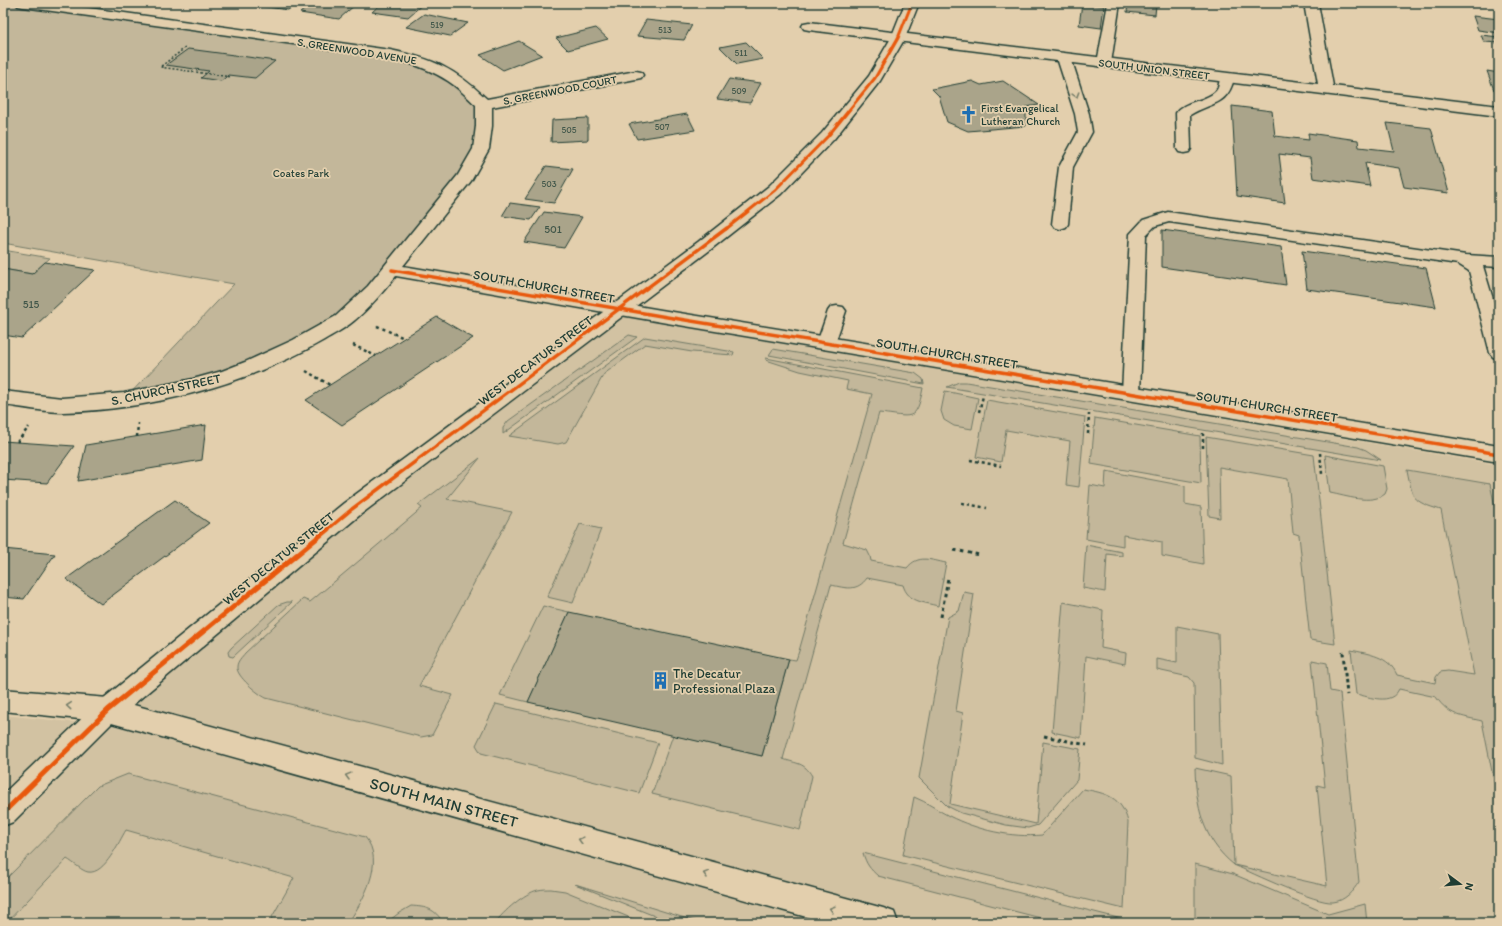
<svg xmlns="http://www.w3.org/2000/svg" width="1502" height="926" font-family="Itim,sans-serif">
<style>
.built{fill:#d2c2a2}
.green{fill:#c3b79a;stroke:#717a67}
.building{fill:#aaa48a;stroke:#1f3d34}
.lines{fill:none;stroke-linecap:round;stroke-linejoin:round}
.lane-casing{stroke:#1f3d34;stroke-width:3}
.street-casing{stroke:#1f3d34;stroke-width:3}
.secondary-casing{stroke:#1f3d34;stroke-width:3}
.primary-casing{stroke:#1f3d34;stroke-width:3}
.path-far2{stroke:#1f3d34;stroke-width:1.5;stroke-dasharray:2 2;stroke-linecap:butt}
.path-far1{stroke:#1f3d34;stroke-width:2.5;stroke-dasharray:3 3;stroke-linecap:butt}
.path{stroke:#1f3d34;stroke-width:3;stroke-dasharray:3.5 3.5;stroke-linecap:butt}
.lane{fill:#e3cfad;fill-rule:evenodd}
.street{fill:#e3cfad;fill-rule:evenodd}
.secondary{fill:#e3cfad;fill-rule:evenodd}
.primary{fill:#e3cfad;fill-rule:evenodd}
.cycleway-far2-casing{stroke:#e3cfad;stroke-width:4.5}
.cycleway-far1-casing{stroke:#e3cfad;stroke-width:6}
.cycleway-casing{stroke:#e3cfad;stroke-width:8}
.cycleway-far2{stroke:#e8590c;stroke-width:3}
.cycleway-far1{stroke:#e8590c;stroke-width:3.5}
.cycleway{stroke:#e8590c;stroke-width:5}
.oneway{stroke:#777f6a}
.labels{text-anchor:middle;stroke-width:3.5;stroke-linejoin:round;paint-order:stroke}
.far-number-label{font-size:9px;fill:#42574a}
.far-street-label{font-size:11px;fill:#1f3d34;stroke:#e3cfad}
.far-poi-label{font-size:11px;fill:#1f3d34;stroke:#e3cfad;text-anchor:start}
.far-park-label{font-size:11px;fill:#274339;stroke:#e3cfad}
.number-label{font-size:11px;fill:#42574a}
.street-label{font-size:13px;fill:#1f3d34;stroke:#e3cfad}
.poi-label{font-size:13px;fill:#1f3d34;stroke:#e3cfad;text-anchor:start}
.near-street-label{font-size:16px;fill:#1f3d34;stroke:#e3cfad}
</style>
<rect width="100%" height="100%" fill="#e3cfad"/>
<filter id="ink" filterUnits="userSpaceOnUse"><feTurbulence type="fractalNoise" baseFrequency=".025" numOctaves="2"/><feDisplacementMap in="SourceGraphic" scale="8" xChannelSelector="R" yChannelSelector="G"/><feConvolveMatrix kernelMatrix="1 2 1 2 8 2 1 2 1" color-interpolation-filters="sRGB"/></filter>
<g filter="url(#ink)">
<path class="built" d="M624 316 1499 465V923H3V715L110 726 219 632 339 532Z"/>
<path class="green" d="M3 3H23L421 61 484 104 481 149 343 320 252 367 124 400 234 284 3 243Z
M3 250 50 258 32 274 3 269Z
M629 335 637 337 503 434V428L508 421Z
M645 337 734 352 733 355 692 352 645 344 604 374 566 442 558 444 509 436Z
M773 349 915 373 923 379 924 384 769 355Z
M766 358 923 388C916 424 911 416 879 413L843 543 867 550 870 556 871 561 907 568C918 554 931 560 946 563L938 606C923 602 908 602 903 585L867 578C857 592 846 588 831 585L783 759C797 764 804 762 812 776L800 830 652 794 673 735 762 756 789 659 796 660 799 651 872 394 846 389 848 381 800 371 766 360Z
M959 382H966L1358 447 1366 450 1381 460 947 387Z
M945 391 978 398 972 429 954 426 944 420 941 411Z
M987 400 1085 417 1079 487 1066 485 1070 441 1006 430 1001 462 976 457Z
M1095 418 1200 436 1201 483 1091 464Z
M1206 437 1314 455 1335 644 1310 640 1299 535 1293 533 1288 479 1219 467 1220 518 1209 516Z
M1325 455 1383 466 1387 489 1385 494C1371 505 1346 496 1330 493Z
M480 458 447 499 512 512 419 686 453 695 432 735 421 737 266 698C258 694 236 676 237 667 237 661 242 657 245 653L303 599 310 602 422 508 418 505Z
M1407 470 1490 484 1499 525V807L1482 721C1461 716 1449 716 1436 697L1399 689C1391 706 1370 697 1356 694L1351 650C1369 654 1389 656 1397 675L1435 683 1436 677 1440 672 1448 671 1474 675 1441 510C1411 501 1413 499 1407 470Z
M1106 471 1185 486V504L1201 507 1203 564 1162 556V542L1123 535V546L1086 539 1090 485 1105 488Z
M580 524 601 529 573 603 547 597Z
M1086 545 1122 552V556L1107 554 1105 592 1083 588Z
M964 592 974 594 956 711 963 713 950 804 1036 824 1043 742 1080 749 1077 780 1038 825 1028 828 1006 825 961 813 947 806 919 778 948 617 959 611Z
M287 602H292L233 657 229 656 228 652 231 648 278 605Z
M1063 602 1103 610 1101 648 1126 653 1125 664 1086 656 1081 738 1052 732Z
M543 606 569 612 528 702 500 695Z
M1177 626 1218 634 1222 765 1195 758 1194 683 1189 677 1157 670V659L1177 663Z
M1312 660 1327 663 1330 691 1340 693 1359 882C1353 891 1345 901 1333 902 1317 904 1252 873 1234 865 1202 839 1196 806 1195 768L1231 776 1234 865 1327 886 1317 785 1325 787Z
M496 704 658 743 639 793 481 753 476 745Z
M128 774 365 837C386 861 363 901 348 923H271L272 917 294 878 126 830C119 841 105 875 88 872 82 871 74 863 67 859L6 923H3V882L98 786Z
M1083 789C1106 793 1122 797 1128 822L1124 909 903 855 914 797C927 802 937 810 949 816 977 830 1012 838 1042 835Z
M863 853 1122 919 1118 923H1060L878 876C870 869 866 864 863 853Z
M1195 864 1233 874 1328 914 1365 904 1367 923H1195Z
M575 884 701 923H672Z
M551 889 565 891 643 923H495C503 912 524 893 538 890 542 889 547 889 551 889Z
M411 906C426 907 435 908 443 923H386L399 913Z"/>
<path class="building" d="M256 3H298L288 10 253 5Z
M313 3H350L356 4 339 19 300 13Z
M382 3H424L408 17 372 12Z
M1128 3 1156 5 1155 15 1127 12Z
M1082 4 1104 6 1101 28 1079 25Z
M424 14 468 23 450 36 406 27Z
M1473 16 1499 19V33L1478 30Z
M646 20 692 25 684 40 637 36Z
M596 28 608 39 568 50 556 38Z
M1481 35 1499 37V43L1484 42Z
M519 41 542 55 503 70 480 55Z
M746 42 763 59 737 64 720 47Z
M188 49 234 55 275 61 255 78 229 75 221 81 201 78 209 71 166 65Z
M1487 71 1499 73V91L1494 90Z
M729 79 761 83 750 103 717 99Z
M972 81 981 85 1003 81 1039 105 1026 107V126L968 131 947 122 939 96 932 89Z
M1232 106 1272 111 1275 136 1309 140 1308 133 1358 140 1359 147 1394 151 1387 123 1431 128 1449 193 1404 187 1399 168 1365 163 1370 186 1313 178 1310 158 1279 154 1285 203 1237 196Z
M687 114 695 130 637 139 629 124Z
M588 118V140L551 142 552 120Z
M546 166 573 169 554 203 525 199Z
M510 203 540 207 531 220 502 216Z
M544 212 582 217 564 248 524 242Z
M1162 230 1281 247 1286 285 1162 267Z
M1302 251 1426 268 1436 307 1307 289Z
M45 262 95 270 22 338 3 335V269L32 274Z
M437 317 473 338 342 425 306 400Z
M206 425 202 460 78 481 86 445Z
M3 441 17 442 74 446 47 483 3 480Z
M175 500 209 523 101 604 66 579Z
M3 549 55 554 24 599 3 597Z
M569 612 789 659 762 756 528 702Z"/>
<g class="lines">
<defs>
<path id="lane" d="M1108 3H1120L1111 63 1109 66H1099L1097 63Z
M1064 54 1069 55 1071 58 1089 114 1092 132 1073 167 1068 224 1066 227 1060 229 1054 227 1052 224 1059 167 1078 132 1075 114 1057 58 1059 55Z
M1227 74 1232 75 1234 78C1228 106 1211 102 1190 115L1191 149 1189 152 1184 153 1179 152 1177 149 1176 113C1184 101 1204 102 1215 92 1220 88 1218 81 1222 75Z
M1168 212 1466 255 1499 257V267L1483 266 1499 319V359L1493 357 1490 353 1469 271 1458 264 1169 222 1155 226 1146 235 1140 393 1138 398 1131 399 1124 398 1122 393 1130 234 1143 220Z
M837 306 843 307 846 311 835 343 832 347 826 349 820 347 817 343 828 311 831 307Z"/>
<path id="street" d="M16 3H53L390 50C434 59 454 68 487 99L636 71 641 72 643 75 641 78 636 79 492 107V126L489 149 471 181 403 266 667 311 1499 446V462L667 323 396 276C382 293 367 311 350 324 342 330 332 335 324 340 248 384 150 410 63 412 44 412 22 407 3 405V391L62 398 124 393 193 379 222 371 245 362 293 340 336 316 368 286 458 175 473 149 476 126V105C467 97 459 88 448 81 419 62 386 57 352 52L23 7 18 6Z
M1304 3H1318L1333 86 1499 106V116L809 30 804 29 802 26 804 23 809 22 1318 84Z"/>
<path id="secondary" d="M905 3H919L905 38 880 81 834 139 781 194 710 250 360 515 117 718 13 822 3 826V794L99 702 344 503 698 242 769 186 822 133 869 76 891 38Z"/>
<path id="primary" d="M3 689 108 698 883 908 894 912 898 923H828L108 722 3 711Z"/>
</defs>
<use href="#lane" class="lane-casing"/>
<use href="#street" class="street-casing"/>
<use href="#secondary" class="secondary-casing"/>
<use href="#primary" class="primary-casing"/>
<path class="path-far2" d="M185 48 160 67 231 77"/>
<path class="path-far1" d="M377 326 404 338
M353 345 376 356
M306 371 330 385
M979 412 983 396
M1203 433V451
M1088 434 1089 414
M137 437 138 423
M17 442 29 427
M1320 453 1322 474
M970 460 1001 466
M962 503 987 508"/>
<path class="path" d="M954 550 980 555
M941 617 948 578
M1343 652 1347 695
M1044 736 1087 745"/>
<use href="#lane" class="lane"/>
<use href="#street" class="street"/>
<use href="#secondary" class="secondary"/>
<use href="#primary" class="primary"/>
<defs>
<path id="cycleway-far2" d="M726 229 775 190 828 136 875 78 898 38 912 3"/>
<path id="cycleway-far1" d="M392 270 667 317 1499 454
M327 530 352 509 727 228"/>
<path id="cycleway" d="M3 813 108 710 328 529"/>
</defs>
<use href="#cycleway-far2" class="cycleway-far2-casing"/>
<use href="#cycleway-far1" class="cycleway-far1-casing"/>
<use href="#cycleway" class="cycleway-casing"/>
<use href="#cycleway-far2" class="cycleway-far2"/>
<use href="#cycleway-far1" class="cycleway-far1"/>
<use href="#cycleway" class="cycleway"/>
</g>
<defs><path id="oneway-chevron" d="M-2-3.5L2.5 0L-2 3.5" fill="none" stroke-width="1.6" stroke-linecap="round" stroke-linejoin="round"/></defs>
<g class="oneway">
<use href="#oneway-chevron" transform="translate(1076 95) rotate(73)"/>
<use href="#oneway-chevron" transform="translate(69 706) rotate(-175)"/>
<use href="#oneway-chevron" transform="translate(348 776) rotate(-165)"/>
<use href="#oneway-chevron" transform="translate(581 840) rotate(-165)"/>
<use href="#oneway-chevron" transform="translate(706 874) rotate(-165)"/>
<use href="#oneway-chevron" transform="translate(832 909) rotate(-164)"/>
</g>
</g>
<defs>
<symbol id="church-bare" viewBox="-9 -9 18 18"><path d="M-1.2-6h2.4v3.5h3.3v2.4h-3.3V6h-2.4V-.1h-3.3v-2.4h3.3Z" fill="#1f6fb2" stroke="#e3cfad" stroke-width="2.5" paint-order="stroke"/></symbol>
<symbol id="building-bare" viewBox="-9 -9 18 18"><path d="M-4-6H4V6H1V3H-1V6H-4ZM-2.5-4.3h1.7v1.8h-1.7ZM.8-4.3h1.7v1.8H.8ZM-2.5-1h1.7V.8h-1.7ZM.8-1h1.7V.8H.8Z" fill="#1f6fb2" stroke="#e3cfad" stroke-width="2.5" paint-order="stroke"/></symbol>
</defs>
<g fill-rule="evenodd">
<use href="#church-bare" x="956" y="102" width="25" height="25"/>
<use href="#building-bare" x="648" y="668" width="25" height="25"/>
</g>
<g class="labels">
<g class="far-number-label">
<text x="437" y="28">519</text>
<text x="665" y="33">513</text>
<text x="741" y="56">511</text>
<text x="739" y="94">509</text>
<text x="662" y="130">507</text>
<text x="569" y="133">505</text>
<text x="549" y="187">503</text>
</g>
<g class="far-street-label">
<text transform="translate(357 51) rotate(9)" y="4">S. GREENWOOD AVENUE</text>
<text transform="translate(1154 69) rotate(7)" y="4">SOUTH UNION STREET</text>
<text transform="translate(560 90) rotate(-11)" y="4">S. GREENWOOD COURT</text>
</g>
<g class="far-poi-label">
<text x="981" y="112">First Evangelical<tspan x="981" dy="13">Lutheran Church</tspan></text>
</g>
<g class="far-park-label">
<text x="301" y="177">Coates Park</text>
</g>
<g class="number-label">
<text x="553" y="233">501</text>
<text x="31" y="308">515</text>
</g>
<g class="street-label">
<text transform="translate(544 286) rotate(10)" y="5">SOUTH CHURCH STREET</text>
<text transform="translate(947 353) rotate(9)" y="5">SOUTH CHURCH STREET</text>
<text transform="translate(535 360) rotate(-37)" y="5">WEST DECATUR STREET</text>
<text transform="translate(166 389) rotate(-12)" y="5">S. CHURCH STREET</text>
<text transform="translate(1267 406) rotate(9)" y="5">SOUTH CHURCH STREET</text>
<text transform="translate(278 558) rotate(-39)" y="5">WEST DECATUR STREET</text>
</g>
<g class="poi-label">
<text x="673" y="678">The Decatur<tspan x="673" dy="15">Professional Plaza</tspan></text>
</g>
<g class="near-street-label">
<text transform="translate(444 802) rotate(15)" y="6">SOUTH MAIN STREET</text>
</g>
</g>
<rect width="1502" height="926" fill="none" stroke="#e3cfad" stroke-width="16"/>
<rect x="8" y="8" width="1486" height="910" fill="none" stroke="#1f3d34" stroke-width="1.5" filter="url(#ink)"/>
<g transform="translate(1460 884) rotate(106)" stroke="#e3cfad" stroke-width="3" paint-order="stroke">
<path d="M0-3L7 15L0 10L-7 15Z" fill="#1f3d34"/>
<text y="-6" font-size="11" font-weight="bold" text-anchor="middle" fill="#1f3d34">N</text>
</g>
</svg>
